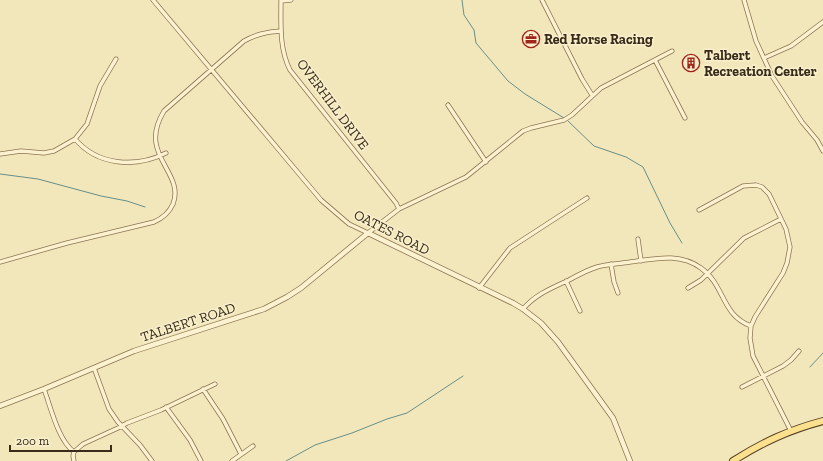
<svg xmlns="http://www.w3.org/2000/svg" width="823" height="461" font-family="'Zilla Slab',serif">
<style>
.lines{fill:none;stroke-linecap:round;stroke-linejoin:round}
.stream{stroke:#669089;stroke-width:1}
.minor-casing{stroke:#8b7553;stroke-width:5}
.tertiary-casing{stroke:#8b7553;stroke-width:6}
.primary-casing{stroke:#584228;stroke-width:8}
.minor{stroke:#fcf2cf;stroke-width:3.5}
.tertiary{stroke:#fcf2cf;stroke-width:4.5}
.primary{stroke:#fbe18d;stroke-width:6}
.labels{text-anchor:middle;stroke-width:3;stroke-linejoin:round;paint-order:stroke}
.poi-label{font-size:14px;font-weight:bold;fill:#382b1a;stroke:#f9efcb;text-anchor:start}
.street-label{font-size:14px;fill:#382b1a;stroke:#f9efcb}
</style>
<rect width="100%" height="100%" fill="#f2e6bb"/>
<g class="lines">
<path class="stream" d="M462 0 464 15 474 30 476 43 508 81 525 94 564 118
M568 121 594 146 626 157 643 167 670 223 682 243
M0 174 38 179 101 196 127 201 145 207
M810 367 823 353
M286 461 315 445 352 433 387 419 407 413 463 376"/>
<defs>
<path id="minor" d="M153 0 321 200 349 224 368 233 399 209 466 177 523 131 531 128 564 120 572 115 601 88 672 51
M281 0C281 24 279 48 290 70L396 203 399 209
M542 0 582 79 592 95
M744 0 756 41 772 76 802 122 817 140 823 151
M281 1 291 0
M764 58 791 46 823 22
M655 60 685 118
M448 105 486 162
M75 139C98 166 136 168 166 153
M0 154 21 151 44 153 54 151 75 139 87 124 100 86 116 59
M699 210 743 186 756 185 762 187 769 194 786 229 790 247 787 263 783 273 755 317 751 326 750 338 753 356 791 431
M638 239 641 261
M0 262 67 243 154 222C163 218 169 213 173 204 182 181 159 165 156 143 154 131 158 121 164 111L244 41C257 34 267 32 281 31
M611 264 614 282 618 293
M566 281 580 311
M479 288 510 248 587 198
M688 288 701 280 744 238 781 219
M523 309C536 294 552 288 569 280 578 275 587 270 597 267 607 264 619 264 630 262 654 259 679 252 701 268 725 285 721 315 751 326
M94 368 109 409 118 422 140 445 152 461
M742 387 783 366 791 360 799 351
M44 389C51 408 58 440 74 452L73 456 74 461
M203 389 223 419 241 454
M166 407 190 440 201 461
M74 452 83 444 118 428 127 423 161 410 215 384
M232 461 253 446"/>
<path id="tertiary" d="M0 406 44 389 134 351 264 309 287 297 301 288 368 233 513 303 523 309 541 323 558 342 613 418 630 461"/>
<path id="primary" d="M733 461C763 442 789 430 823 421"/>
</defs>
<use href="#minor" class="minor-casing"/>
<use href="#tertiary" class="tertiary-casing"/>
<use href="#primary" class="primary-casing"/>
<use href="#minor" class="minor"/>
<use href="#tertiary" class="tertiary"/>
<use href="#primary" class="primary"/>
</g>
<defs>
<symbol id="office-ring" viewBox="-11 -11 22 22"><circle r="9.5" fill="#f9efcb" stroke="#a0261d" stroke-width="1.5"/><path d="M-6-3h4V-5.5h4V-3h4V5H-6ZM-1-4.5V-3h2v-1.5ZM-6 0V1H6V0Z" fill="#a0261d"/></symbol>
<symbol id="building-ring" viewBox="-11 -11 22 22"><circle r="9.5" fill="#f9efcb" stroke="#a0261d" stroke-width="1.5"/><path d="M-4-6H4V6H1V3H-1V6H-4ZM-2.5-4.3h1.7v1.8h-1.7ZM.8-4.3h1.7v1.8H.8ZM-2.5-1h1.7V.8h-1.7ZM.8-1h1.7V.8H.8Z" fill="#a0261d"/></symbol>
</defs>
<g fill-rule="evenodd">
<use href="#office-ring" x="521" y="29" width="20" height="20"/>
<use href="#building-ring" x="681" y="53" width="20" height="20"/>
</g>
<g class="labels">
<g class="poi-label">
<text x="544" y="44">Red Horse Racing</text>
<text x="704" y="60">Talbert<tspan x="704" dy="16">Recreation Center</tspan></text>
</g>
<g class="street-label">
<text transform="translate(333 104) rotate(53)" y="5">OVERHILL DRIVE</text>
<text transform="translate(392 232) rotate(27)" y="5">OATES ROAD</text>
<text transform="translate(188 322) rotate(-18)" y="5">TALBERT ROAD</text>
</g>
</g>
<path d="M10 445v6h101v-6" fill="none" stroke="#382b1a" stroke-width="2"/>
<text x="16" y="445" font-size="12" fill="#382b1a" stroke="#f9efcb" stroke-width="3" paint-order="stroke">200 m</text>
</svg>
